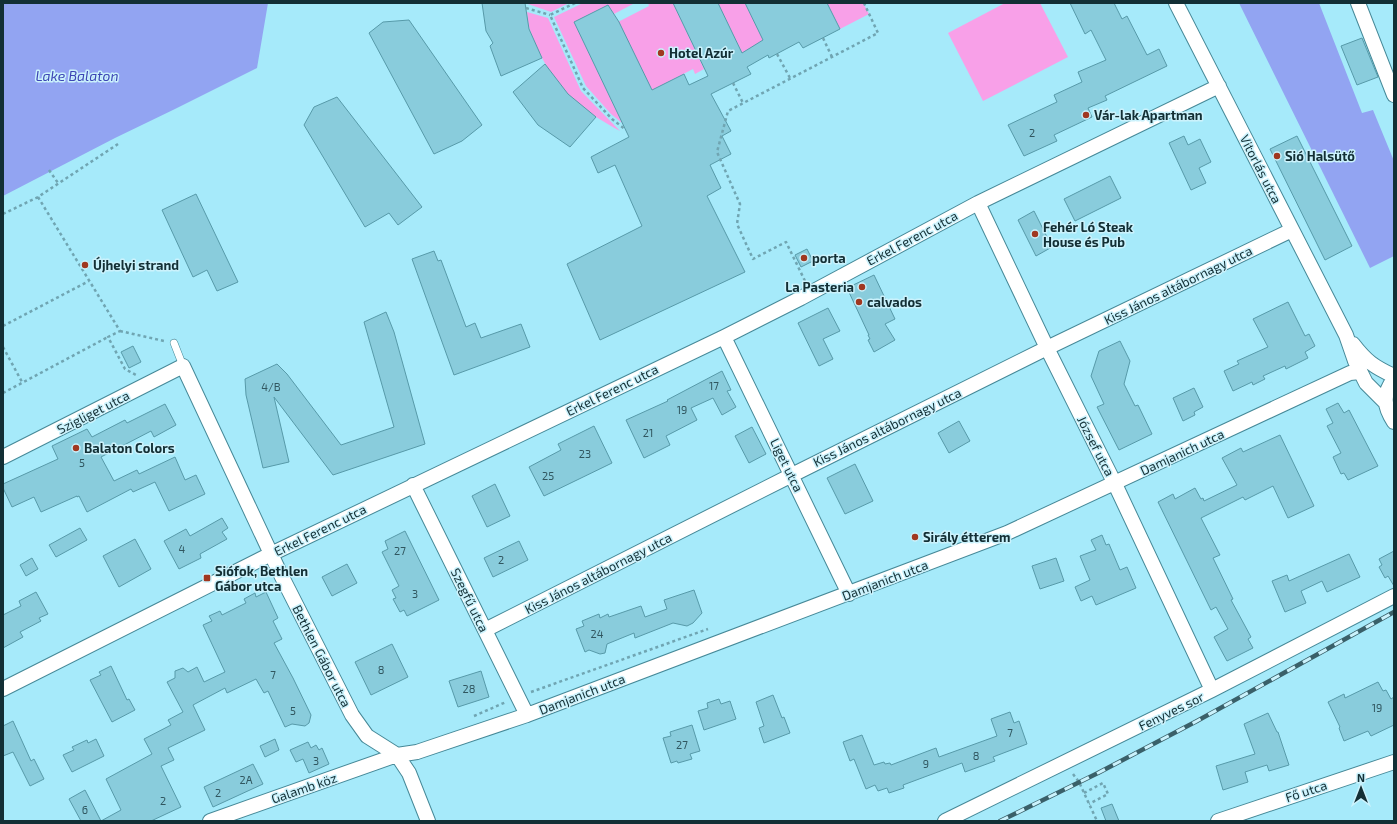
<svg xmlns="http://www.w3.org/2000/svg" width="1397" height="824" font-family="'Exo 2',sans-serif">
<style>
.green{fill:#f8a0e8}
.water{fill:#92a4f2}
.building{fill:#89ccdc;stroke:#579aa9}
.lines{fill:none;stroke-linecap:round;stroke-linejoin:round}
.lane-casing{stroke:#468998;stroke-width:8}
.street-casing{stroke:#468998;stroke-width:16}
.path{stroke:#70a5b2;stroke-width:2.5;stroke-dasharray:3 3;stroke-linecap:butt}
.lane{stroke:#fff;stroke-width:7}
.street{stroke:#fff;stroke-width:14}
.rail-casing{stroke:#3a6069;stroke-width:4.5}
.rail{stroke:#cbf2fc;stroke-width:3;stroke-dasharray:9;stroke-linecap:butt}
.poi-dot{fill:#a03720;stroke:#cbf2fc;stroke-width:1.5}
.labels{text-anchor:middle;stroke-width:3;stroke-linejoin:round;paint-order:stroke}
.number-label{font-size:11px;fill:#30565f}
.poi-label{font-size:13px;font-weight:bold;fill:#132f35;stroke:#cbf2fc;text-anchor:start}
.street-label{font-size:13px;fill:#132f35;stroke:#cbf2fc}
.water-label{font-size:14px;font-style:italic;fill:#3c45b4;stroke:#cbf2fc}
</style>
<rect width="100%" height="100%" fill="#a6eafa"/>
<path class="green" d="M525 3H569L551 12Z
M583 3 633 4 614 14 608 5 574 22 622 123 611 114 586 86 554 17Z
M648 3H673L704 69 695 74 693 69 666 83 654 94 618 22 649 6Z
M718 3H745L763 40 743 55Z
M827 3H863L869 14 840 29Z
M1005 3H1040L1068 57 983 101 948 33Z
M527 12 548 18 581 91 620 131C602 121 581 109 567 93 551 75 537 53 530 30 528 24 528 18 527 12Z"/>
<path class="water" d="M3 3H268L257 68 175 109 115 138 3 196Z
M1239 3H1319L1362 113 1373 110 1394 161V256L1370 268Z"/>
<path class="building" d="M482 3H525L529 29 542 58 501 76 490 46 493 43 486 31Z
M673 3H718L742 53 763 40 745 3H827L840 29 803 48 799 42 769 58 768 55 747 67 751 74 711 94 731 131 722 136 731 154 710 165 721 188 707 196 745 272 600 340 567 264 642 226 615 165 598 173 591 157 629 137 574 22 608 5 619 22 652 90 684 74 689 85 708 76Z
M1070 3H1114L1122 19 1127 16 1147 55 1159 49 1167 66 1105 96 1107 100 1088 108 1092 117 1054 135 1057 141 1024 156 1008 125 1057 102 1054 95 1082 82 1078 72 1106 60 1091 30 1085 34Z
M409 20 482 125 462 141 434 154 369 33 383 22Z
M1362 38 1378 77 1357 85 1341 46Z
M545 64 568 94 596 117 570 147 538 125 513 92Z
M337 97 422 207 398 225 389 213 365 227 304 125 314 107Z
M1184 136 1188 145 1200 139 1211 162 1199 168 1206 183 1191 190 1169 143Z
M1297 136 1352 246 1325 260 1270 149Z
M1110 176 1121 198 1075 221 1064 199Z
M196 194 238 282 217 291 207 270 193 277 162 210Z
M1034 211 1052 247 1036 256 1018 220Z
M807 249 813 261 801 267 795 255Z
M434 251 438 261 441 260 466 327 475 323 481 338 521 324 530 347 454 375 412 259Z
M874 275 895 319 885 324 895 340 874 352 868 340 870 339 868 335H869L847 288Z
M1288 302 1305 336 1309 334 1315 346 1305 352 1308 358 1286 369 1285 366 1263 376 1265 379 1253 385 1252 382 1233 391 1224 371 1239 364 1237 361 1268 347 1253 319Z
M828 308 840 331 823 339 833 359 819 366 798 323Z
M386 312 394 332 425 444 333 475 274 397 289 462 263 468 246 395 245 379 277 364 287 374 341 445 394 427 364 322Z
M1120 341 1130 361 1124 384 1135 406 1138 405 1152 434 1119 450 1097 407 1104 404 1091 376 1099 351Z
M133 346 141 362 129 368 121 352Z
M722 371 731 390 727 391 736 407 722 415 713 398 691 408 697 420 666 436 670 445 644 458 626 420 668 401 667 400Z
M1194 388 1203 407 1194 412 1195 415 1183 421 1173 398Z
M1338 403 1344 413 1349 410 1378 466 1348 480 1344 473 1341 474 1333 457 1341 453 1327 426 1333 423 1326 409Z
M165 404 176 425 154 437 151 431 101 457 114 481 137 470 139 474 175 457 185 480 196 475 205 494 169 511 155 482 133 492 131 489 87 512 79 496 77 497V496L41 512 34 497 12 507 3 488V484L58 459 52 446 87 429 92 437 125 420 127 423Z
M959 421 970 441 949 453 938 433Z
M594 426 612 463 544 496 529 467 561 450 558 444Z
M752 427 766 454 749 463 735 436Z
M1280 435 1314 506 1288 518 1273 486 1245 500 1243 497 1201 518 1220 555 1213 558 1233 599 1231 600 1251 637 1248 639 1253 648 1227 661 1214 637 1228 629 1216 607 1211 610 1158 502 1173 494 1175 499 1195 488 1201 499 1203 498 1204 501 1237 485 1222 458 1241 448 1243 452Z
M855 464 873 501 845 514 827 478Z
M495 484 510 516 487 527 472 496Z
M222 518 228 528 222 532 227 539 200 554 201 558 179 569 164 541 186 529 190 536Z
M80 528 87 540 56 557 49 545Z
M405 531 439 600 407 616 404 610 400 612 393 599 396 598 392 590 399 586 382 552 388 549 385 541Z
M1102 535 1106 545 1109 544 1120 570 1127 567 1136 588 1096 605 1092 596 1081 601 1075 587 1090 580 1080 556 1096 550 1091 540Z
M135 539 151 569 119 587 103 556Z
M519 541 528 560 493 577 484 558Z
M1394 551V586L1388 576 1385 578 1379 567 1382 565 1379 559Z
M1349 554 1360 577 1327 592 1322 581 1301 591 1306 603 1285 612 1272 581 1287 575 1289 581Z
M32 558 38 569 26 576 20 565Z
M1056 558 1064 581 1040 589 1032 566Z
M347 564 357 583 332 596 322 577Z
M694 590 702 613 693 623 687 626 673 623 635 638 634 633 607 644 605 653 600 654 589 650 585 652 576 629 584 626 582 621 599 614 600 618 608 614 609 617 641 606 645 617 667 609 664 600Z
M36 592 48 614 39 618 41 621 20 632 23 637 3 648V615L21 606 19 601Z
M266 592 278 618 273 621 282 639 274 643 293 678 311 715 309 723 305 726 292 724 285 727 268 691 264 693 256 679 227 693 225 688 193 705 205 730 168 748 174 760 161 766 181 807 151 821H81L69 799 85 790 101 821 121 810 106 779 152 754 144 739 171 725 168 720 183 712 167 682 175 678V671L183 668 188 672 197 667 204 682 225 672 203 625 212 621 209 616 220 611 222 615 246 603 244 599 255 593 256 597Z
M392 644 408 677 371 695 355 662Z
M111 666 127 700 129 699 135 710 112 722 90 680 101 675 99 672Z
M481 671 489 697 458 707 449 681Z
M1378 682 1383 691 1386 690 1391 699 1394 697V725L1371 736 1368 731 1344 741 1339 728 1340 727 1328 702 1344 694 1345 698Z
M773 695 782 718 784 717 790 733 764 743 759 728 764 726 756 702Z
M719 699 721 704 730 701 736 719 704 730 698 711 708 708 707 703Z
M1010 712 1014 723 1019 721 1027 744 993 757 995 761 965 772 962 763 903 785 904 788 889 793 887 788 878 791 875 785 866 789 854 759 850 761 843 742 862 735 874 765 884 762 885 764 890 763 891 765 936 748 939 757 997 736 991 719Z
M1268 713 1277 732H1278L1289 765 1269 771 1267 765 1245 772 1248 782 1223 790 1216 766 1255 754 1244 724Z
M13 721 31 761 34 759 44 779 30 786 13 752 3 756V726Z
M692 725 700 751 690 754 692 759 678 763 677 761 671 763 663 738 671 736 670 732Z
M96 739 104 756 72 772 63 755 74 750 72 747 87 740 88 743Z
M275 739 279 750 265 757 260 746Z
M308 742 311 748 316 745 319 750 322 748 329 764 309 773 303 759 296 762 290 750Z
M253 764 263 784 213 807 204 787Z
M1112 804 1119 821H1106L1101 808Z"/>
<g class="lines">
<defs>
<path id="lane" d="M174 343 183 366"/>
<path id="street" d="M1176 3 1346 335 1355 361 1366 383 1386 403
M1358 3 1394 95
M978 203 1047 348 1115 484 1212 690
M724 337 849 594
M1353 344C1366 361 1374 367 1394 376
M1394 379C1382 394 1384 407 1394 422
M3 457 183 366 279 571 352 715 367 736 397 755 409 773 428 821
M413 485 527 715
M485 630 792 475 1047 348 1292 230
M3 689 271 554 724 337 801 298 978 203 1219 86
M210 821 397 755 417 752 527 715 1007 533 1350 373 1360 372
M945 821 1212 690 1394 596
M1218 821 1394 762"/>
</defs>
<use href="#lane" class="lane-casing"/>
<use href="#street" class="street-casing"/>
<path class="path" d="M575 3 550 15 583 88 612 119 626 130
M526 8 550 15
M823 38 832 57
M777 54 790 78
M733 83 743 103
M49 170 58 183
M38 197 120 331 108 337 125 369 136 375
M3 214 38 197 118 144
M805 281 786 242 753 259 737 224 740 204 717 152 728 111 878 33 864 3
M3 326 89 281
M120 331 164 341
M3 347 22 382
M3 393 108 337
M531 692 708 629
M474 716 506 702
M1073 774 1079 782 1097 821
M1084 793 1103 783 1108 794 1089 804"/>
<use href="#lane" class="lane"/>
<use href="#street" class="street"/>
<defs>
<path id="rail" d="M1000 821 1098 773 1197 721 1394 612"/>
</defs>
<use href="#rail" class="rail-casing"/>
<use href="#rail" class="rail"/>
</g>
<g class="poi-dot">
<circle cx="661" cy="53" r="4"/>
<circle cx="1086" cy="115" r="4"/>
<circle cx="1277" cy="156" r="4"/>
<circle cx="1035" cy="234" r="4"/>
<circle cx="804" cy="258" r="4"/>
<circle cx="85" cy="265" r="4"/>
<circle cx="862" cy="287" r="4"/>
<circle cx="859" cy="302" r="4"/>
<circle cx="76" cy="448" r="4"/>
<circle cx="915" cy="537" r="4"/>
<rect x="203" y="574" width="8" height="8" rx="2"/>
</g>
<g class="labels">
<g class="number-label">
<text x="1032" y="137">2</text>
<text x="714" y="390">17</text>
<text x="271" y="391">4/B</text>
<text x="682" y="414">19</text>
<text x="648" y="437">21</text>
<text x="585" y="458">23</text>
<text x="82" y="467">5</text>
<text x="548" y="480">25</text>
<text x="182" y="553">4</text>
<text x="400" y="555">27</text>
<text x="501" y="564">2</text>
<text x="415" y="598">3</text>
<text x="597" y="638">24</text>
<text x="381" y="674">8</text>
<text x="273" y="679">7</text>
<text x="469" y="693">28</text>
<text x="1377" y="712">19</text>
<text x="293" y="715">5</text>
<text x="1010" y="737">7</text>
<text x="682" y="749">27</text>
<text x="976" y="760">8</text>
<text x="316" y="765">3</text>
<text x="926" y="768">9</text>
<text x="246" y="784">2A</text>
<text x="218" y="797">2</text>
<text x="163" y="805">2</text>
<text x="85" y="814">6</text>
</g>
<g class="poi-label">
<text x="669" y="58">Hotel Azúr</text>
<text x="1094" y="120">Vár-lak Apartman</text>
<text x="1285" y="161">Sió Halsütő</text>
<text x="1043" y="232">Fehér Ló Steak<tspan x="1043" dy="15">House és Pub</tspan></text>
<text x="812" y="263">porta</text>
<text x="93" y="270">Újhelyi strand</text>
<text x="854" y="292" text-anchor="end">La Pasteria</text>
<text x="867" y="307">calvados</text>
<text x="84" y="453">Balaton Colors</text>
<text x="923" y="542">Sirály étterem</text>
<text x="215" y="576">Siófok, Bethlen<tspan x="215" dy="15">Gábor utca</tspan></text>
</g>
<g class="street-label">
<text transform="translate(1261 169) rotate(63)" y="5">Vitorlás utca</text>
<text transform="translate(912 238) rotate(-28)" y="5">Erkel Ferenc utca</text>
<text transform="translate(1178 285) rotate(-26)" y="5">Kiss János altábornagy utca</text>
<text transform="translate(612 390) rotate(-26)" y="5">Erkel Ferenc utca</text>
<text transform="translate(93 412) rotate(-27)" y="5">Szigliget utca</text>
<text transform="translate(887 427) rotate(-26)" y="5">Kiss János altábornagy utca</text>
<text transform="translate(1096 446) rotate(63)" y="5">József utca</text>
<text transform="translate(1182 452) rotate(-25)" y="5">Damjanich utca</text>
<text transform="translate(787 465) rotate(64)" y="5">Liget utca</text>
<text transform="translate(320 530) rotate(-26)" y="5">Erkel Ferenc utca</text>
<text transform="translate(598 573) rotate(-27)" y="5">Kiss János altábornagy utca</text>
<text transform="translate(885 580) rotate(-21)" y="5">Damjanich utca</text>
<text transform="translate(470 600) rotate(64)" y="5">Szegfű utca</text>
<text transform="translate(322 656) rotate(63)" y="5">Bethlen Gábor utca</text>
<text transform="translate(582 694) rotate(-21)" y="5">Damjanich utca</text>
<text transform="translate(1171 711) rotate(-26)" y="5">Fenyves sor</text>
<text transform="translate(304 788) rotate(-19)" y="5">Galamb köz</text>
<text transform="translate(1306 791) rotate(-18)" y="5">Fő utca</text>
</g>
<g class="water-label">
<text x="77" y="81">Lake Balaton</text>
</g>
</g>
<rect width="1397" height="824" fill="none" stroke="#132f35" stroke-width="8"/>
<g transform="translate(1361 788)" stroke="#cbf2fc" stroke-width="3" paint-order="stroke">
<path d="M0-3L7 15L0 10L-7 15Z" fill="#132f35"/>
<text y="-6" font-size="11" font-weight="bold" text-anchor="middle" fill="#132f35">N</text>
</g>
</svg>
